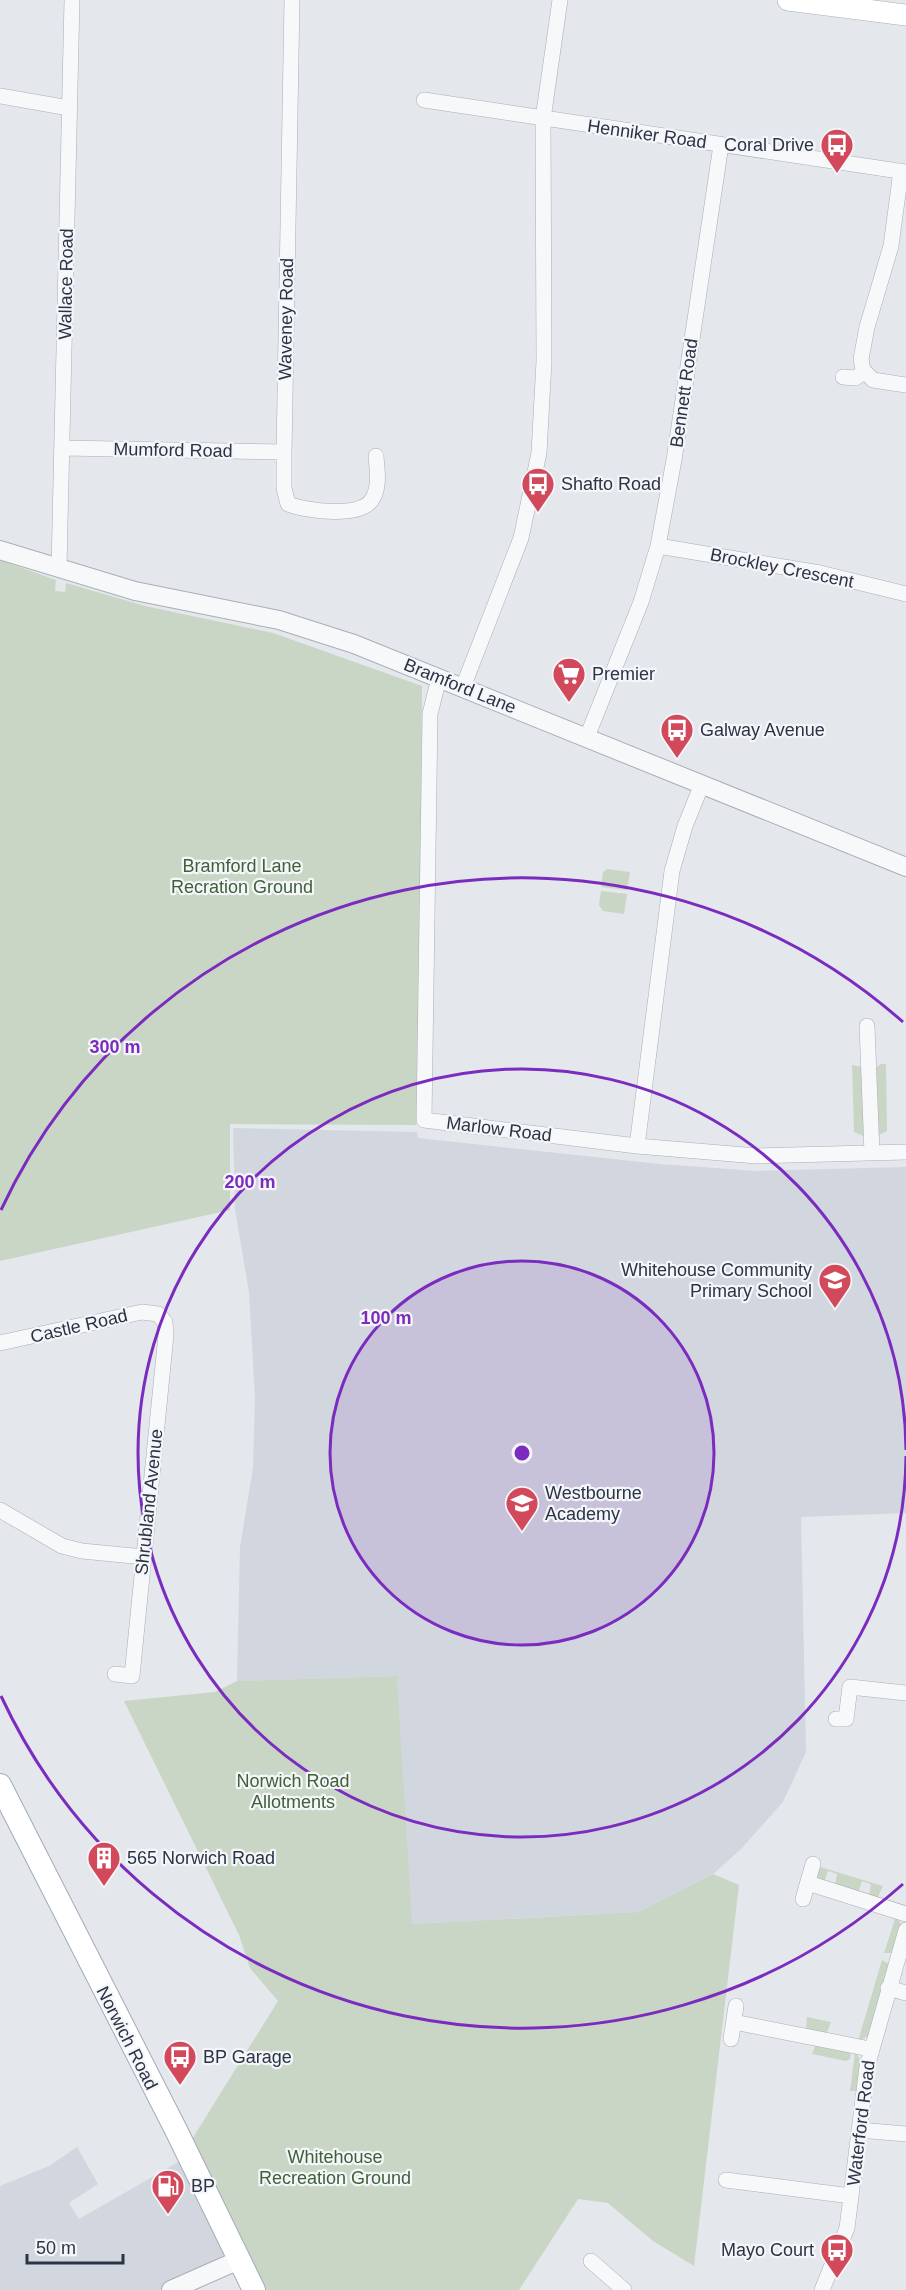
<svg xmlns="http://www.w3.org/2000/svg" width="906" height="2290" font-family="Helvetica,sans-serif">
<style>
.built{fill:#d2d6de}
.green{fill:#c9d6c5}
.lines{fill:none;stroke-linecap:round;stroke-linejoin:round}
.minor-casing{stroke:#a9aeb7;stroke-width:16}
.tertiary-casing{stroke:#a9aeb7;stroke-width:20}
.secondary-casing{stroke:#a9aeb7;stroke-width:22}
.primary-casing{stroke:#a3abb8;stroke-width:24}
.minor{stroke:#f7f8fa;stroke-width:15}
.tertiary{stroke:#f7f8fa;stroke-width:18}
.secondary{stroke:#fff;stroke-width:21}
.primary{stroke:#fff;stroke-width:22}
.ring{fill:none;stroke:#7b2cbf;stroke-width:3}
.labels{text-anchor:middle;stroke-width:4.5;stroke-linejoin:round;paint-order:stroke}
.street-label{font-size:18px;fill:#2b3445;stroke:#f4f6f9}
.poi-label{font-size:18px;fill:#2b3445;stroke:#f4f6f9;text-anchor:start}
.park-label{font-size:18px;fill:#3f6138;stroke:#f4f6f9}
.centre{fill:#7b2cbf;stroke:#f4f6f9;stroke-width:3}
.ring-label{font-size:18px;text-anchor:middle;font-weight:bold;fill:#7b2cbf;stroke:#f4f6f9;stroke-width:4.5;stroke-linejoin:round;paint-order:stroke}
</style>
<rect width="100%" height="100%" fill="#e4e7ec"/>
<path class="built" d="M233 1128 417 1132 418 1138 660 1164 756 1171 906 1167V1513L801 1517 806 1752 783 1802 741 1849 713 1874 638 1912 411 1924 397 1676 237 1681 240 1547 253 1468 255 1397 249 1292 235 1209Z
M77 2147 98 2184 69 2203 79 2219 187 2157 239 2260 171 2290H0V2186L49 2166Z"/>
<path class="green" d="M0 560 56 580 55 591 65 592 66 583 145 606 273 633 422 686 420 995 416 1125 230 1124V1210L0 1261Z
M607 869 630 872 627 890 601 887 603 872Z
M601 891 627 894 624 914 603 911 599 905Z
M881 1064H886L887 1131 879 1135 875 1133 876 1068Z
M852 1065 862 1067 868 1134 863 1136 854 1132Z
M397 1676 412 1924 638 1912 713 1874 739 1885 694 2266 653 2241 608 2203 578 2199 519 2290H254L184 2152 278 2001 250 1968 239 1935 124 1701 215 1692 237 1681Z
M817 1866 883 1886 877 1899 869 1896 871 1884 862 1881 858 1893 835 1886 837 1874 828 1871 824 1883 817 1876Z
M896 1916 902 1926 894 1953H884Z
M882 1960 891 1965 869 2036 858 2041Z
M807 2017 831 2022 826 2035 806 2031Z
M816 2044 851 2051 850 2059 846 2061 812 2054Z
M855 2052 862 2062 859 2091H850Z"/>
<g class="lines">
<defs>
<path id="minor" d="M292 0 284 452V488L288 504C306 511 362 519 373 498 380 485 377 470 376 456
M0 96 69 108
M424 100 906 172
M901 171 891 246 867 327 861 359 863 370 873 380 906 385
M843 377 855 378 865 372
M63 448 284 452
M658 546 820 573 906 594
M59 568 72 0
M439 678 430 714 424 1120 637 1146 757 1156 906 1152
M463 687 521 538 539 453 544 361 543 119 560 0
M587 737 641 602 658 546 674 460 721 145
M867 1026 872 1153
M637 1146 672 871 685 826 702 784
M0 1343 142 1312 158 1314 165 1322 166 1335 132 1676 115 1674
M0 1510 62 1546 82 1551 144 1557
M836 1719H846L850 1687 906 1693
M808 1883 906 1914
M803 1899 813 1864
M888 1988 906 1993
M734 2022 870 2049
M731 2039 736 2006
M859 2130 906 2134
M726 2180 851 2196
M591 2261 624 2290
M822 2290 847 2228 867 2067 906 1930"/>
<path id="tertiary" d="M0 550 135 591 279 620 354 644 906 867
M171 2290 239 2260"/>
<path id="secondary" d="M788 0 906 15"/>
<path id="primary" d="M0 1785 176 2130 254 2290"/>
</defs>
<use href="#minor" class="minor-casing"/>
<use href="#tertiary" class="tertiary-casing"/>
<use href="#secondary" class="secondary-casing"/>
<use href="#primary" class="primary-casing"/>
<use href="#minor" class="minor"/>
<use href="#tertiary" class="tertiary"/>
<use href="#secondary" class="secondary"/>
<use href="#primary" class="primary"/>
</g>
<circle cx="522" cy="1453" r="192" fill="#7b2cbf" fill-opacity=".12"/>
<g class="ring">
<circle cx="522" cy="1453" r="192"/>
<path d="M906 1456A384 384 0 1 1 906 1450"/>
<path d="M903 1884A575 575 0 0 1 1 1696M1 1210A575 575 0 0 1 903 1022"/>
</g>
<defs>
<symbol id="bus-pin" viewBox="-11 -11 22 30"><path d="M0 17L-7.5 6A9.5 9.5 0 1 1 7.5 6Z" fill="#d1495b" stroke="#f4f6f9"/><path d="M-5-6H5V4H4V6H2V4H-2V6H-4V4H-5ZM-3.5-4V0h7V-4ZM-3.5 1.2v1.5H-2V1.2ZM2 1.2v1.5H3.5V1.2Z" fill="#fff"/></symbol>
<symbol id="supermarket-pin" viewBox="-11 -11 22 30"><path d="M0 17L-7.5 6A9.5 9.5 0 1 1 7.5 6Z" fill="#d1495b" stroke="#f4f6f9"/><path d="M-6-5.5h2.5l.6 2H6L4.5 2H-2.5L-4.4-4H-6ZM-1.5 3.2a1.3 1.3 0 1 0 .1 0ZM3 3.2a1.3 1.3 0 1 0 .1 0Z" fill="#fff"/></symbol>
<symbol id="school-pin" viewBox="-11 -11 22 30"><path d="M0 17L-7.5 6A9.5 9.5 0 1 1 7.5 6Z" fill="#d1495b" stroke="#f4f6f9"/><path d="M0-5L7-2L0 1L-7-2ZM-4 1L0 2.5L4 1V4Q0 6-4 4Z" fill="#fff"/></symbol>
<symbol id="building-pin" viewBox="-11 -11 22 30"><path d="M0 17L-7.5 6A9.5 9.5 0 1 1 7.5 6Z" fill="#d1495b" stroke="#f4f6f9"/><path d="M-4-6H4V6H1V3H-1V6H-4ZM-2.5-4.3h1.7v1.8h-1.7ZM.8-4.3h1.7v1.8H.8ZM-2.5-1h1.7V.8h-1.7ZM.8-1h1.7V.8H.8Z" fill="#fff"/></symbol>
<symbol id="fuel-pin" viewBox="-11 -11 22 30"><path d="M0 17L-7.5 6A9.5 9.5 0 1 1 7.5 6Z" fill="#d1495b" stroke="#f4f6f9"/><path d="M-5.5-6h7V0h2V4h1.3V-2.5L3-4.5l.8-.8L6-3V5H2.5V1h-1V6h-7ZM-4.2-4.7v3.2H.2V-4.7Z" fill="#fff"/></symbol>
</defs>
<g fill-rule="evenodd">
<use href="#bus-pin" x="818" y="126" width="38" height="52"/>
<use href="#bus-pin" x="519" y="465" width="38" height="52"/>
<use href="#supermarket-pin" x="550" y="655" width="38" height="52"/>
<use href="#bus-pin" x="658" y="711" width="38" height="52"/>
<use href="#school-pin" x="816" y="1261" width="38" height="52"/>
<use href="#school-pin" x="503" y="1484" width="38" height="52"/>
<use href="#building-pin" x="85" y="1839" width="38" height="52"/>
<use href="#bus-pin" x="161" y="2038" width="38" height="52"/>
<use href="#fuel-pin" x="149" y="2167" width="38" height="52"/>
<use href="#bus-pin" x="818" y="2231" width="38" height="52"/>
</g>
<g class="labels">
<g class="street-label">
<text transform="translate(647 134) rotate(8)" y="6">Henniker Road</text>
<text transform="translate(66 284) rotate(-89)" y="6">Wallace Road</text>
<text transform="translate(286 319) rotate(-89)" y="6">Waveney Road</text>
<text transform="translate(684 393) rotate(-82)" y="6">Bennett Road</text>
<text transform="translate(173 450) rotate(1)" y="6">Mumford Road</text>
<text transform="translate(782 568) rotate(11)" y="6">Brockley Crescent</text>
<text transform="translate(460 686) rotate(22)" y="6">Bramford Lane</text>
<text transform="translate(499 1129) rotate(7)" y="6">Marlow Road</text>
<text transform="translate(79 1326) rotate(-13)" y="6">Castle Road</text>
<text transform="translate(149 1502) rotate(-84)" y="6">Shrubland Avenue</text>
<text transform="translate(127 2038) rotate(63)" y="6">Norwich Road</text>
<text transform="translate(861 2123) rotate(-83)" y="6">Waterford Road</text>
</g>
<g class="poi-label">
<text x="814" y="151" text-anchor="end">Coral Drive</text>
<text x="561" y="490">Shafto Road</text>
<text x="592" y="680">Premier</text>
<text x="700" y="736">Galway Avenue</text>
<text x="812" y="1276" text-anchor="end">Whitehouse Community<tspan x="812" dy="21">Primary School</tspan></text>
<text x="545" y="1499">Westbourne<tspan x="545" dy="21">Academy</tspan></text>
<text x="127" y="1864">565 Norwich Road</text>
<text x="203" y="2063">BP Garage</text>
<text x="191" y="2192">BP</text>
<text x="814" y="2256" text-anchor="end">Mayo Court</text>
</g>
<g class="park-label">
<text x="242" y="872">Bramford Lane<tspan x="242" dy="21">Recration Ground</tspan></text>
<text x="293" y="1787">Norwich Road<tspan x="293" dy="21">Allotments</tspan></text>
<text x="335" y="2163">Whitehouse<tspan x="335" dy="21">Recreation Ground</tspan></text>
</g>
</g>
<circle cx="522" cy="1453" r="9" class="centre"/>
<g class="ring-label">
<text x="115" y="1053">300 m</text>
<text x="250" y="1188">200 m</text>
<text x="386" y="1324">100 m</text>
</g>
<path d="M27 2254v9h96v-9" fill="none" stroke="#2b3445" stroke-width="3"/>
<text x="36" y="2254" font-size="18" fill="#2b3445" stroke="#f4f6f9" stroke-width="4.5" paint-order="stroke">50 m</text>
</svg>
